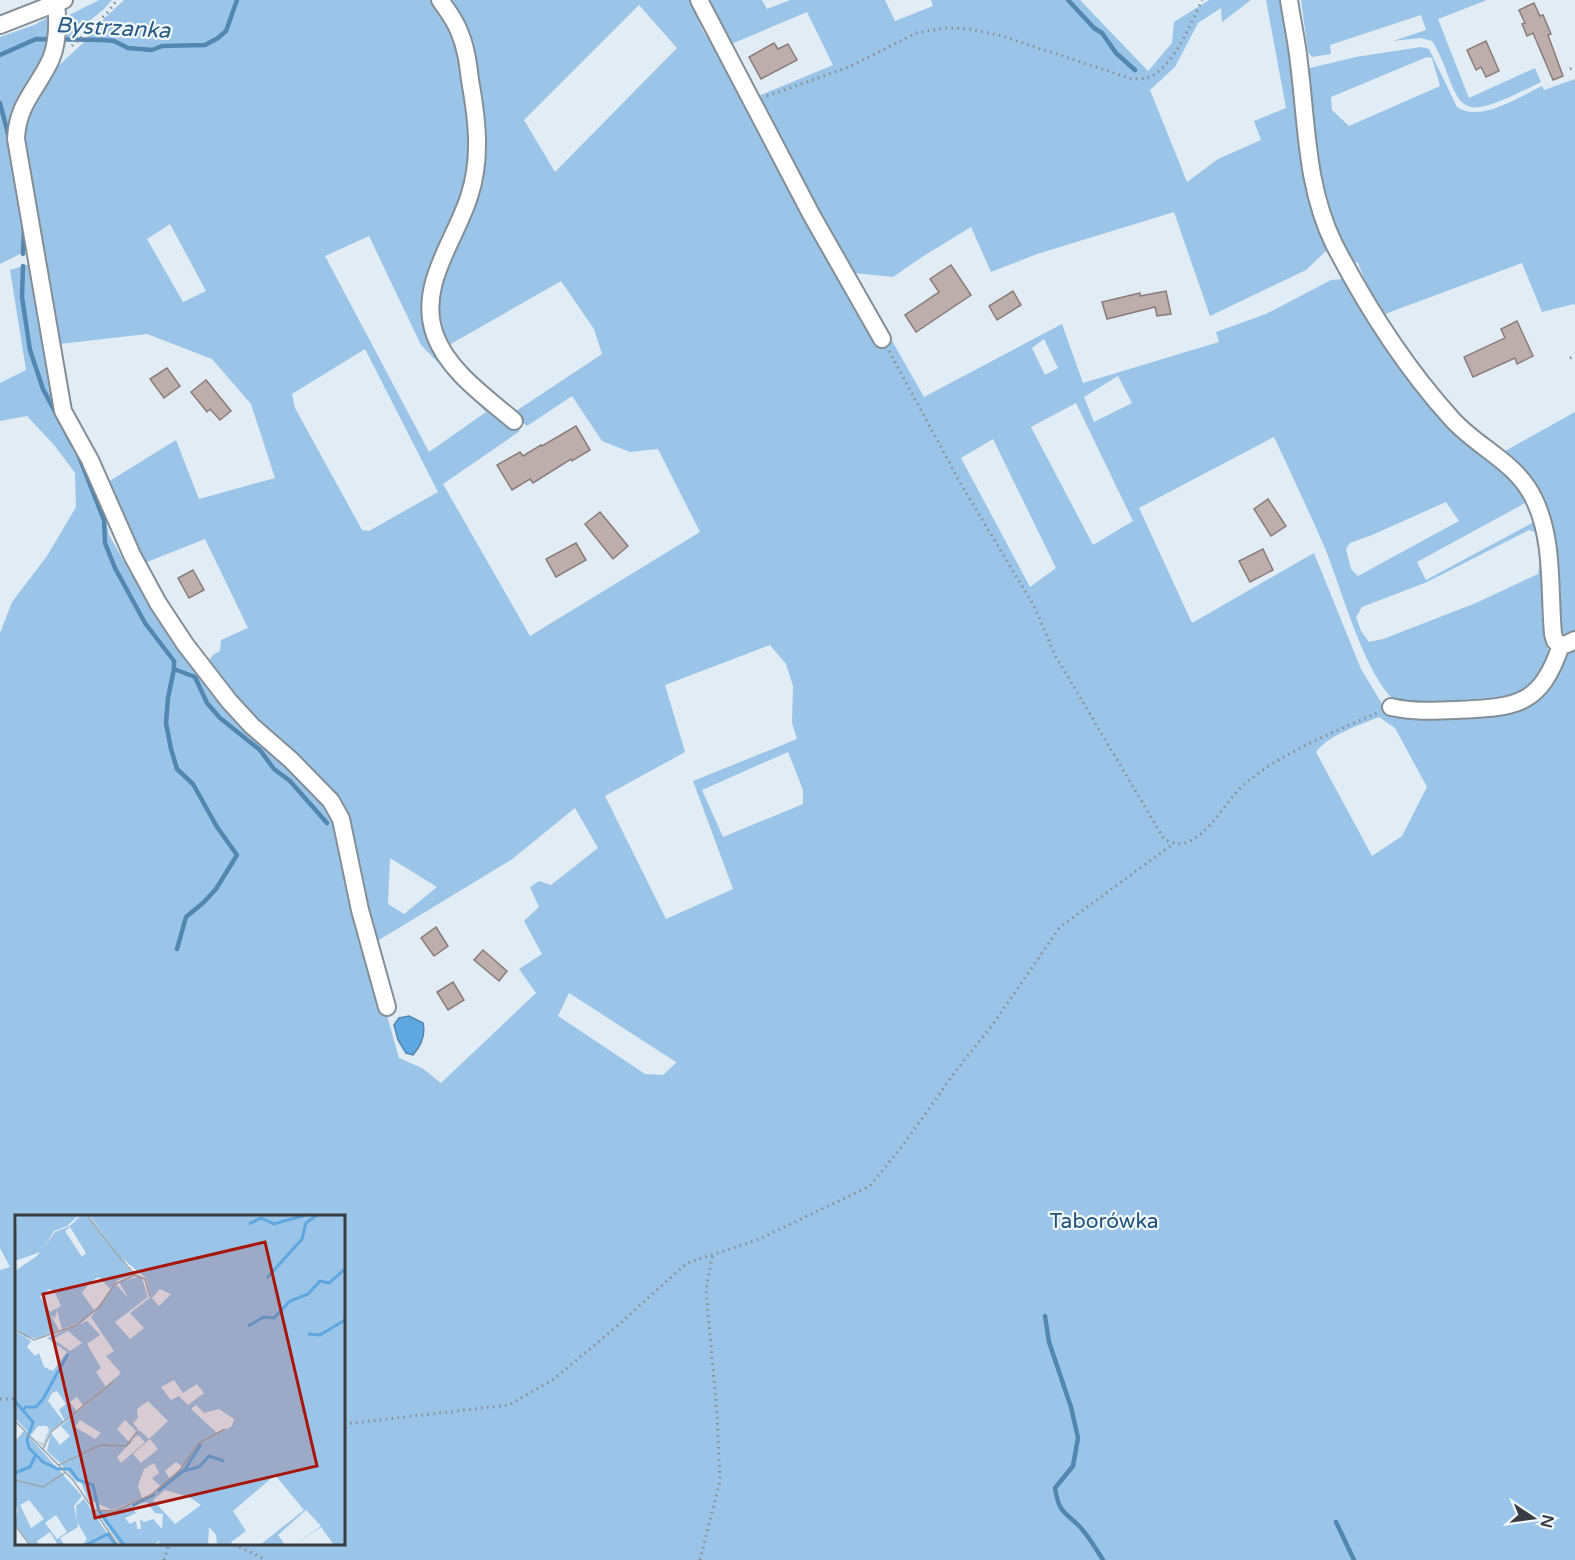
<svg xmlns="http://www.w3.org/2000/svg" width="1575" height="1560" font-family="'Varela Round',sans-serif">
<style>
.green{fill:#9ac5e8;fill-rule:evenodd}
.water{fill:#5ea7e0;stroke:#5387b0;stroke-width:1.5}
.lines{fill:none;stroke-linecap:round;stroke-linejoin:round}
.stream{stroke:#5387b0;stroke-width:4.5}
.building{fill:#bdaeac;stroke:#897c79;stroke-width:1.5}
.minor-casing{stroke:#848e96;stroke-width:20}
.path{stroke:#888f95;stroke-width:3;stroke-dasharray:1.5 4.5;stroke-linecap:butt}
.minor{stroke:#fff;stroke-width:16}
.labels{text-anchor:middle;stroke-width:4.5;stroke-linejoin:round;paint-order:stroke}
.park-label{font-size:21px;fill:#1e537a;stroke:#f2f8fe}
.water-label{font-size:22px;font-style:italic;fill:#265b82;stroke:#f2f8fe}
.inset-river{fill:none;stroke:#5ea7e0;stroke-width:3}
.inset-road{fill:none;stroke:#9ea6ad;stroke-width:1.5}
.view{fill:#a8150b;fill-opacity:0.15;stroke:#a8150b;stroke-width:3}
.inset-edge{fill:none;stroke:#393d41;stroke-width:3}
</style>
<rect width="100%" height="100%" fill="#e1ecf5"/>
<path class="green" d="M99 0H112L104 9 64 42 63 30 67 16Z
M124 0H690L703 31 716 50 880 345 891 339 924 397 1062 324 1083 383 1219 342 1216 332 1266 314 1331 280 1345 279 1386 346 1436 413 1462 439 1490 459 1515 481 1527 502 1417 562 1426 580 1534 522C1549 565 1540 611 1549 655L1532 689 1498 703H1398C1365 679 1341 586 1324 546 1308 509 1291 473 1274 437L1139 508 1192 623 1314 553 1361 669 1387 712 1506 715 1522 709 1575 645V1560H0V1270L10 1267 0 1248V633L12 602 47 556 76 507 75 473 55 446 27 416 0 421V383L26 370 10 270 29 264 45 347 103 505 109 535 147 601 186 652 205 666 213 655 220 651 221 640 248 628 205 539 142 564 108 482 176 440 199 499 275 478 251 404 212 359 147 334 60 344 48 303 21 133 24 122 54 70 83 43 96 26ZM639 5 677 48 555 172 524 120ZM170 224 206 291 183 302 147 239ZM369 236 421 345 486 412 429 452 325 256ZM561 281 594 329 602 354 516 411 474 378 449 345ZM1044 339 1058 368 1045 375 1032 348ZM365 349 438 492 369 531 362 530 295 408 292 394ZM1118 376 1132 403 1094 422 1084 397ZM485 392 527 426 572 396 602 441 630 452 658 449 700 532 530 636 443 484 520 431 481 397ZM1076 403 1133 521 1093 545 1031 427ZM993 439 1056 568 1030 587 961 458ZM1446 502 1459 521 1358 576 1351 569 1346 549 1350 543 1372 535ZM1529 530 1535 532 1540 559 1538 574 1476 603 1383 639 1369 642 1361 631 1356 617 1362 607 1427 582ZM770 645 786 664 793 686 792 723 797 739 693 781 733 889 666 919 605 796 685 752 665 685ZM1379 717 1395 728 1427 787 1402 836 1372 856 1316 752C1328 735 1360 725 1379 717ZM788 752 803 790V804L723 837 702 790ZM335 800 374 943 511 860 575 808 598 848 551 885 539 881 530 887 539 907 524 921 542 954 519 969 536 993 441 1083 422 1068 399 1058 332 820ZM390 858 437 887 404 914 388 904ZM569 993 676 1062H677L663 1075 645 1074 558 1016ZM16 1216H344V1544H16Z
M706 0H762L767 9 790 0H885L895 21 933 6 931 0H1080L1148 71 1172 43 1174 22 1209 0H1251L1222 22 1221 8 1198 23 1175 67 1150 90 1187 182 1218 159 1261 140 1254 121 1286 108 1266 0H1284L1309 201 1328 249 1306 270 1210 316 1174 212 1037 254 991 272 971 227 922 257 893 277 854 273 826 226 756 97 833 65 807 12 729 45Z
M1301 0H1487L1438 19 1469 98 1535 68 1541 82C1526 89 1486 111 1471 107 1462 105 1457 97 1453 88 1446 72 1442 56 1432 41L1421 38 1393 41 1426 30 1421 15 1330 45 1331 54 1312 57 1308 52Z
M47 18H51L50 47 23 94 28 250 0 264V37L34 25Z
M1421 47 1429 49 1457 107C1480 123 1519 97 1542 86L1544 90 1575 79V306L1574 304 1542 312 1522 263 1385 314 1365 281 1358 263 1352 261 1335 227 1322 188 1308 74 1310 68 1356 57ZM1427 57 1432 58 1440 86 1349 126 1332 110 1331 97Z
M1575 412V633L1566 637 1561 634 1551 522 1536 482 1505 451Z"/>
<path class="water" d="M409 1016 423 1023C426 1036 421 1046 413 1055L406 1053 398 1040 394 1025 399 1018Z"/>
<g class="lines">
<path class="stream" d="M1068 0 1094 28 1102 33 1116 53 1135 70
M0 55 36 39 103 40 114 41 128 48 152 50 162 46 205 45 218 38 226 31 237 0
M0 103 9 138
M23 254 24 229
M23 266 22 297 30 350 43 389 72 444
M78 454 104 520 105 543 115 568 145 623 174 661V669L168 698 166 723 171 749 177 769 193 784 217 827 237 855 216 889 204 902 186 917 177 949
M174 669 195 677 207 703 220 718 260 750 274 769 290 781 327 823
M1045 1316 1049 1342 1071 1407 1078 1438 1073 1466 1055 1488C1059 1514 1065 1511 1081 1528 1089 1537 1096 1549 1103 1560
M1336 1522 1354 1560"/>
</g>
<path class="building" d="M1534 3 1540 16 1543 15 1551 34 1548 35 1563 76 1553 80 1533 33 1527 36 1522 24 1525 23 1519 10Z
M1486 41 1499 71 1486 77 1481 67 1476 70 1467 50Z
M774 43 778 49 788 44 797 60 761 79 749 57Z
M951 265 971 295 916 332 905 315 939 292 930 279Z
M1013 291 1021 305 997 320 989 306Z
M1166 291 1171 314 1157 316 1155 307 1107 319 1102 302 1140 293V296Z
M1517 321 1533 356 1517 364 1515 358 1473 377 1464 357 1505 338 1501 329Z
M167 368 180 386 164 398 150 379Z
M206 380 231 411 220 420 210 409 207 412 191 392Z
M576 426 590 450 572 461 571 459 533 483 530 479 512 490 497 465 520 452 523 456 541 445 542 446Z
M1268 499 1286 526 1271 536 1254 509Z
M600 512 628 546 613 559 585 524Z
M576 543 586 560 556 577 546 559Z
M1263 549 1273 570 1250 582 1239 561Z
M193 570 204 590 189 598 178 578Z
M436 927 448 946 434 956 421 938Z
M483 950 507 971 499 981 474 960Z
M453 982 464 1000 448 1010 437 992Z"/>
<g class="lines">
<defs>
<path id="minor" d="M440 0C447 10 455 20 459 31 466 47 468 63 470 80 477 119 482 158 469 197 455 241 417 286 435 335 448 371 486 397 514 421
M699 0 811 214 882 339
M1289 0C1292 21 1297 42 1299 63 1307 125 1306 187 1334 244 1366 306 1404 366 1451 418 1477 448 1516 461 1534 499 1554 540 1549 589 1553 634L1555 641 1561 645
M56 3C58 21 58 42 51 59 38 88 17 104 16 139L63 411 90 460 132 555 158 603 185 644 229 701 252 726 291 760 331 801 341 819 360 910 387 1007
M0 25 64 0
M1561 645 1567 644 1575 640
M1391 707C1413 712 1434 711 1457 710 1516 707 1540 707 1561 645"/>
</defs>
<use href="#minor" class="minor-casing"/>
<path class="path" d="M72 46 108 12 117 0
M1570 69 1575 67
M767 96 849 67 916 33 946 28 970 29 1002 36 1132 79C1137 79 1143 79 1147 78 1173 69 1191 23 1202 0
M889 351 962 486 1034 606 1055 655 1164 839C1172 843 1181 846 1190 841 1215 828 1226 799 1247 782 1283 752 1334 732 1377 713
M1570 358 1575 356
M0 1399H16
M344 1424 509 1405 554 1379 616 1327 687 1263 757 1240 870 1186 903 1145 955 1072 991 1027 1060 927 1173 844
M234 1544 266 1560
M164 1560 169 1544
M700 1560 720 1481 717 1414 706 1289 713 1253"/>
<use href="#minor" class="minor"/>
</g>
<g class="labels">
<g class="park-label">
<text x="1104" y="1228">Taborówka</text>
</g>
<g class="water-label">
<text transform="translate(113 27) rotate(3)" y="8">Bystrzanka</text>
</g>
</g>
<g transform="translate(15 1215)">
<rect width="330" height="330" fill="#e1ecf5"/>
<path d="M2 0H64L52 11 39 16 29 32 40 17 55 11 66 0H72L118 60 103 65 95 74 84 62 75 67 67 78 79 95 67 107 47 114 42 95 40 103 36 100 44 115 22 123 10 122 0 113V56L22 41 25 37 0 46ZM55 12 71 38 67 42 50 16ZM34 74 39 76 46 91 35 97 25 82ZM74 0H330V330H319L306 312 279 330 306 311 291 295 263 320 270 330H245L289 295 260 260 218 296 231 316 216 327 218 330H202L201 320 194 312 193 330H143L145 325 139 330H105L81 295 97 297 115 290 121 298 110 303 115 309 121 306 122 314H126L125 304 129 307 138 304 147 314 148 299 140 298 132 287 117 290 152 269 168 252 161 247 150 256 155 264 145 271 137 263 144 258 139 248 129 254 123 271 127 283 97 295 73 284 65 265 61 266 46 249 56 246 45 248 32 236 36 218 45 230 55 221 46 211 106 158 91 141 99 136 76 102 101 69 113 83 104 67 126 61 133 82 100 107 115 124 129 113 115 98 136 82 131 63 104 41ZM145 74 156 79 144 91 137 83ZM159 165 168 178 182 169 189 178 173 190 164 181 156 185 146 172ZM133 186 153 206 134 224 124 215 118 226 114 230 123 214 118 208 123 203 122 194ZM181 190 189 198 204 194 219 204 217 211 184 229 202 218 176 194ZM65 205 86 218 80 224 60 212ZM110 205 121 216 114 227 102 214ZM123 220 130 227 106 248 102 242ZM135 224 143 234 126 248 118 239ZM150 275 174 282 186 290 160 309 138 285ZM72 106 85 120 72 129 86 153 81 157 91 172 69 192 62 182 55 187 62 197 50 206 44 195 51 189 42 176 37 178 33 186 49 207 35 216 28 231 20 224 28 229 34 215 32 211H23L16 220V214L13 217 0 203V116L16 126 12 132 20 141 24 138 29 152 38 156 52 137 32 123ZM53 116 67 128 55 136 38 124ZM9 216 67 281 59 291 63 312 45 323 49 330H43L35 317 22 326 23 330H16L0 308 3 294 0 290V226ZM14 285 29 304 16 313 5 290ZM41 300 52 317 42 324 30 308ZM69 284 100 330H67L72 324 62 307 61 291Z" fill="#9ac5e8" fill-rule="evenodd"/>
<path class="inset-river" d="M234 9 246 3 259 9 291 0M252 63 287 24 291 8 302 0M233 111 249 102 259 103 275 86 293 79 305 66 314 68 330 54M293 119 305 120 330 105M0 186 18 207 12 225 14 233 28 247 43 254H55L63 265 78 270 84 296 109 330M7 196 11 192H21L28 184 53 139M169 256 186 229M0 258 15 252 21 239M143 276 168 256 184 252 194 241 209 246M117 291 140 279M71 330 93 319 101 330"/>
<path class="inset-road" d="M72 0 101 38 120 60 130 64 135 82M0 115 19 125 62 110 84 92 100 69 120 60M0 206 58 265 103 330M28 234 36 217 99 166M44 250 85 230 111 231 123 216M0 265 28 272 51 257M79 295 99 296 136 280 165 255 184 228 210 214M0 310 15 330"/>
<path class="view" d="M250 27 302 251 80 303 28 79Z"/>
<rect width="330" height="330" class="inset-edge"/>
</g>
<g transform="translate(1533 1518) rotate(103)" stroke="#f2f8fe" stroke-width="4.5" paint-order="stroke">
<path d="M0-4.5L10 22L0 15L-10 22Z" fill="#393d41"/>
<text y="-9" font-size="16" font-weight="bold" text-anchor="middle" fill="#393d41">N</text>
</g>
</svg>
